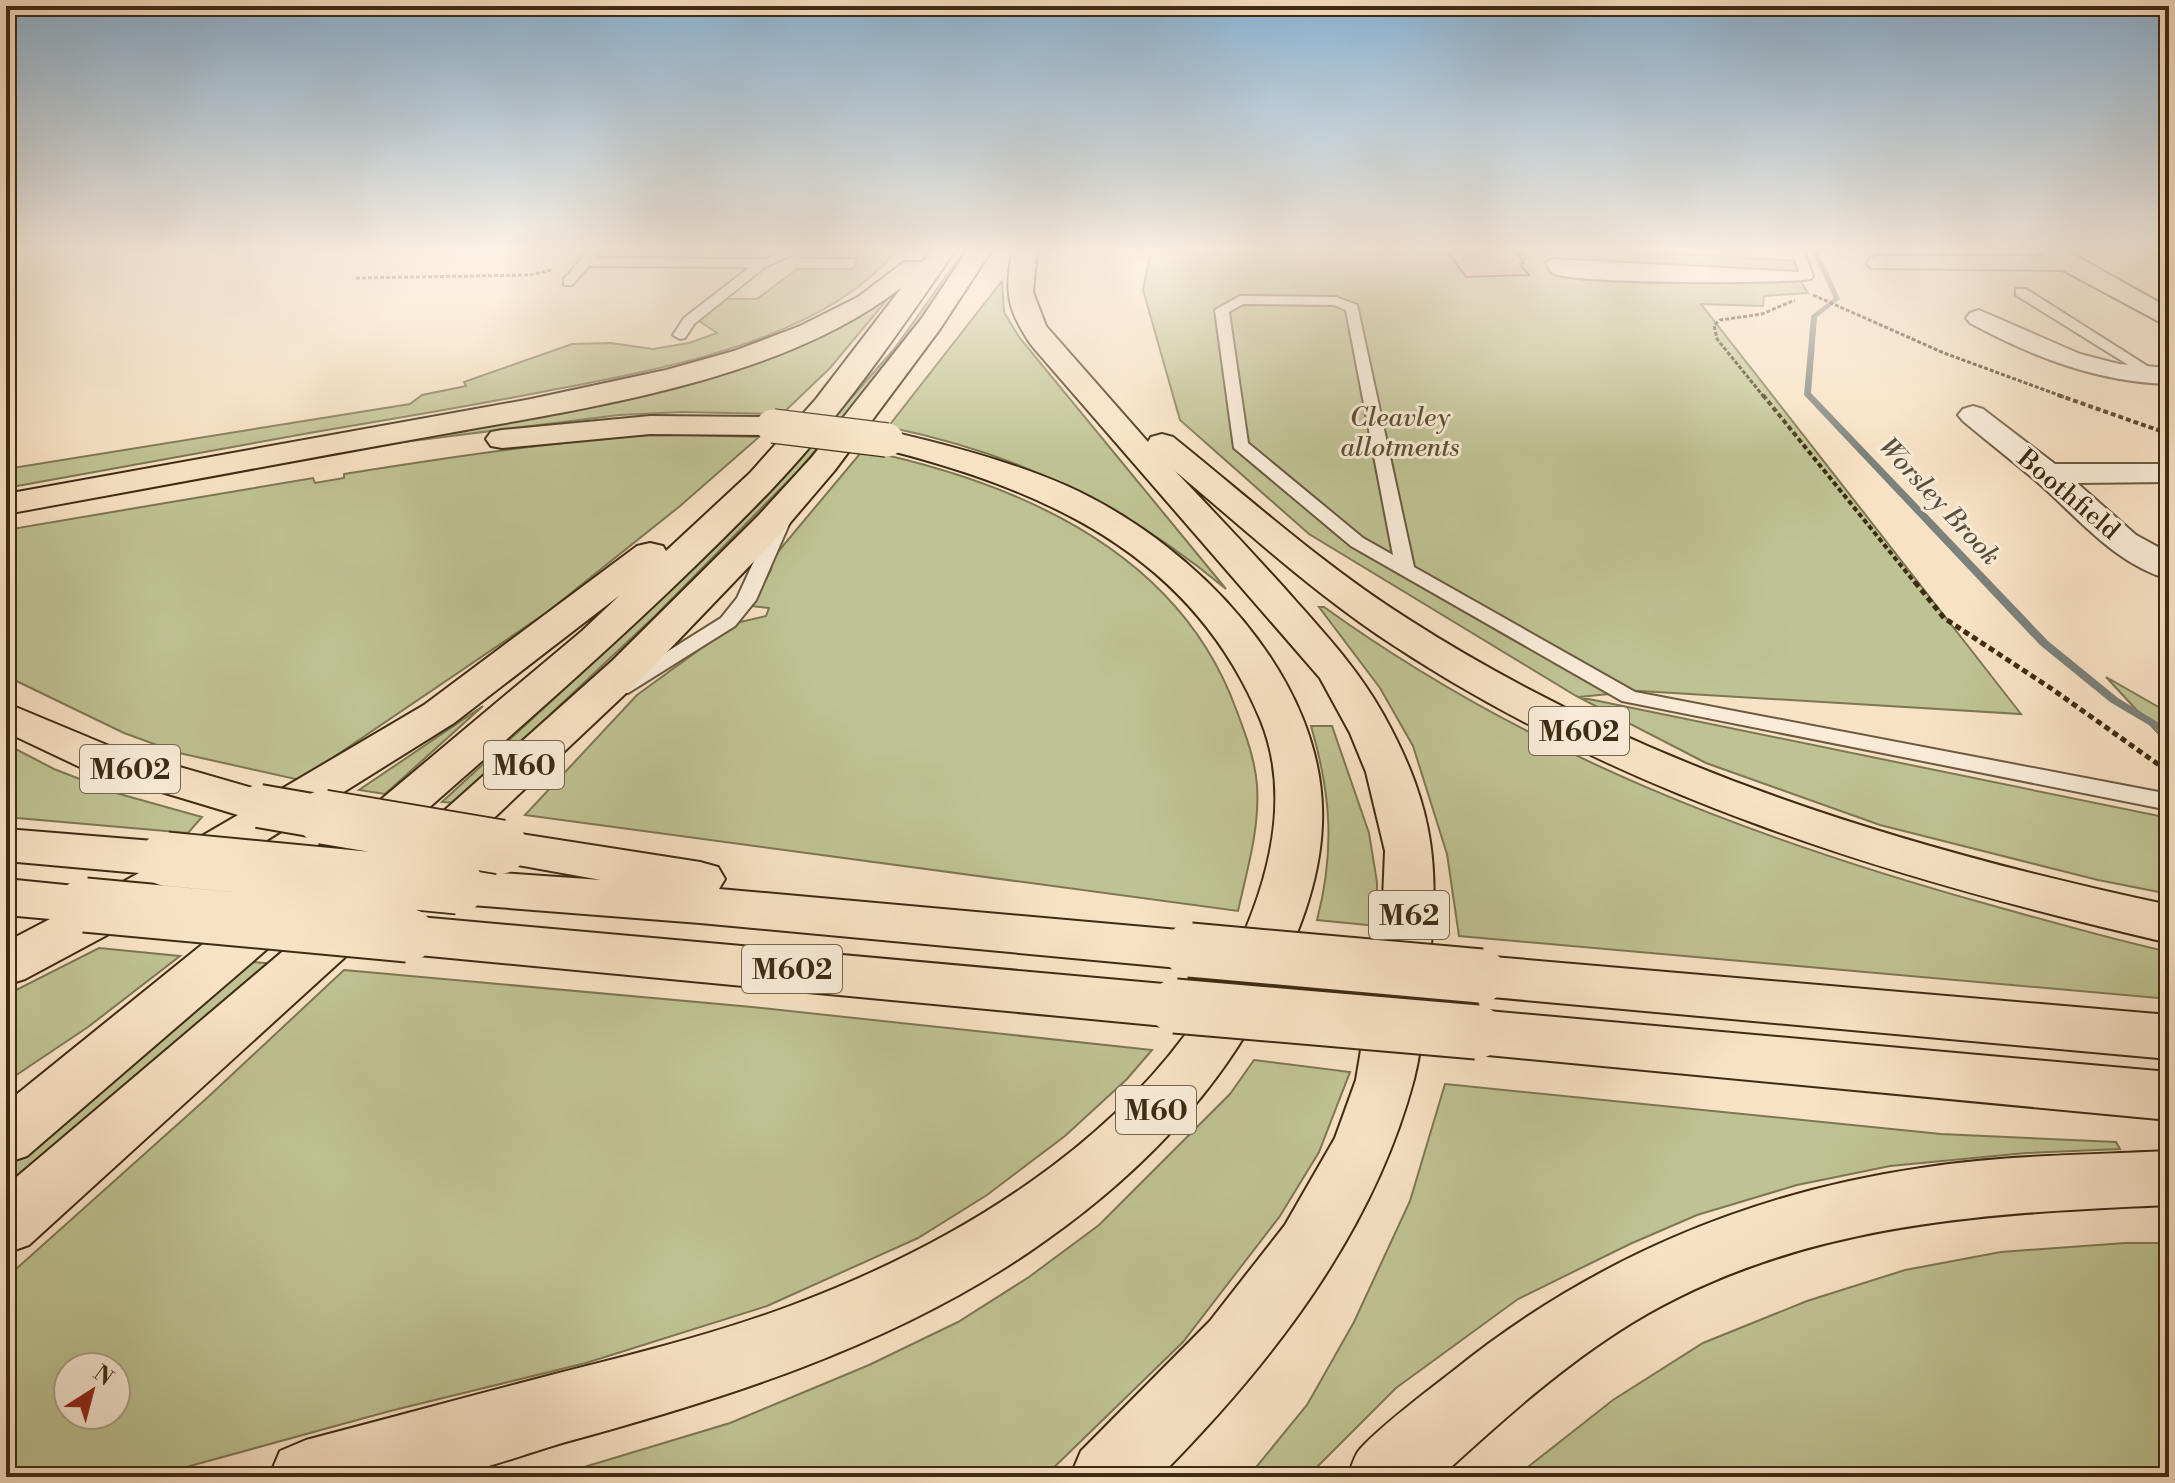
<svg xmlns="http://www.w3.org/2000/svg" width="2175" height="1483" font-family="'Libre Bodoni',serif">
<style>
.green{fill:#bfc393;stroke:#7e7753;stroke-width:2;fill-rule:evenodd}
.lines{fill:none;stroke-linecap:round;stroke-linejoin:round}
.stream{fill:#7b817b;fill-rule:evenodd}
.building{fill:#ecb594;stroke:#3e2b13;stroke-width:2}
.lane-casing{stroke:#6c5940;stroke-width:4}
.street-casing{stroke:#6c5940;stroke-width:4}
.secondary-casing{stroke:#3e2b13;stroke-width:4}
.highway-casing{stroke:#3e2b13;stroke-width:4}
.path-far2{stroke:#3e2b13;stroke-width:3;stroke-dasharray:4 2;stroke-linecap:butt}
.path-far1{stroke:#3e2b13;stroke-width:4;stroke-dasharray:5 3;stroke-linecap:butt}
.path{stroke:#3e2b13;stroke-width:5;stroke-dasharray:6 4;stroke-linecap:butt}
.lane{fill:#faecd9;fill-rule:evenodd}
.street{fill:#faecd9;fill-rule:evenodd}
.secondary{fill:#faecd9;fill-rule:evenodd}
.highway{fill:#f8e2c5;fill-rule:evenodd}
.highway-bridge-far2-casing{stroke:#3e2b13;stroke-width:36;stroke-linecap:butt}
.highway-bridge-far1-casing{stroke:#3e2b13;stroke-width:46;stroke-linecap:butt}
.highway-bridge-casing{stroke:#3e2b13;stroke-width:57;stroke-linecap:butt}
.highway-bridge-far2{stroke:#f8e2c5;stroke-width:33}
.highway-bridge-far1{stroke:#f8e2c5;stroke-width:42}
.highway-bridge{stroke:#f8e2c5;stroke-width:53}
.labels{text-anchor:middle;stroke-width:6;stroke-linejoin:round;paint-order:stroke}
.far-park-label{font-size:26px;font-style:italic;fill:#5e5133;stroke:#faecd9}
.far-street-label{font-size:26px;fill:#3e2b13;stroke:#faecd9}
.far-water-label{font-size:26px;font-style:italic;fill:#574f3e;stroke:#faecd9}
.shield{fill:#faecd9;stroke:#76654e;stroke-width:2}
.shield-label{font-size:28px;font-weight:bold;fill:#3e2b13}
</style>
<rect width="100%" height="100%" fill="#f8e2c5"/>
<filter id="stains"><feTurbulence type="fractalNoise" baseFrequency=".0025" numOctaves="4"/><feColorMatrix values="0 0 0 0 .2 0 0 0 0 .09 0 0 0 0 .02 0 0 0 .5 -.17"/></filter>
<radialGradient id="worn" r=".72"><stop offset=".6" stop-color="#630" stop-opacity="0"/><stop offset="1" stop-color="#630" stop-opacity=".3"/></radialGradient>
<path class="green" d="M827 248H899C823 342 660 369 547 391 470 406 393 419 315 432 212 450 109 469 6 488V469L410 404 422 395 466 386 464 382 572 344 611 343 653 349 689 343 717 333 699 321 724 299H757L797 269H853L858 258H800L805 251H825Z
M966 248H974L952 282 844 420 833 419 895 348Z
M1155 248H1585L1799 261V279L1808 293 1764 296 1763 306 1701 304 2021 714 1640 691 1579 697 2169 818V894L2098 880 1880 825 1706 763 1576 696 1309 534 1180 420 1143 290 1150 253Z
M1002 281 1004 312 1019 337 1226 589C1124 504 1019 454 888 427Z
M896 289 830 368 782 414 683 412 619 415 355 448 641 392Z
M664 434 759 437 680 506 546 613 300 780 179 753 124 733 6 676V530L313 478 315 483 344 478V474C451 457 557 441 664 434Z
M814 443 821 444 799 470 656 615 456 803 442 802 650 610Z
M863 450C1017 482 1178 550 1236 709 1245 733 1255 759 1257 785 1260 828 1247 870 1238 911L525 815 637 695 736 623 766 616 769 608 751 606 771 570 772 559Z
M1319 607H1324C1530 755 1752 839 1994 906 2052 922 2110 939 2169 952V999L1459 936 1447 854 1413 746 1380 688Z
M2106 677 2169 713V745Z
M483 706 385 794 359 790Z
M1311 726H1332L1369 833 1377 882V926L1317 920C1335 851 1331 794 1311 726Z
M6 744 54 769 116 793 202 817 188 833 6 817Z
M99 948 180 956 88 1027 6 1082V995Z
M253 962 275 964 6 1189V1163Z
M344 970 752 1007 1152 1050 1127 1079 1065 1136 987 1195 918 1238 767 1306 586 1363 390 1411 150 1477H6V1278L207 1098ZM68 1367H116V1415H68Z
M1254 1060 1350 1072 1319 1152 1280 1216 1183 1342 1044 1477H551L730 1423 869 1365 958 1322 1029 1277 1099 1225 1230 1094Z
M1445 1084 1941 1134 2116 1142 2120 1149 2026 1153 1890 1166 1797 1185 1697 1215 1630 1244 1518 1299 1396 1388 1307 1477H1248L1307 1405 1354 1322 1410 1201Z
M2125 1243H2169V1477H1515L1613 1400 1703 1343 1807 1301 1905 1270 2001 1252Z"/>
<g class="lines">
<path class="stream" d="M1814 248H1820L1818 251 1840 299 1817 317 1811 393 2048 641 2118 698 2169 729V737L2110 702 2040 645 1804 395 1811 316 1834 298 1812 251Z"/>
</g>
<path class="building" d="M1518 248 1523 254H1517L1524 263 1520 264 1529 275 1466 277 1446 249Z"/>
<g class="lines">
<defs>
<path id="lane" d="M591 248H603L595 258 765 259 793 248H808L765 267 694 324 685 338 680 339 673 335 684 318 750 267 589 266 572 285H564V279Z
M1795 248H1807L1805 253 1813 276 1811 279C1784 284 1569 284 1553 273 1550 271 1548 266 1546 263L1552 259 1799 272 1793 253Z
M2146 248H2160L2169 252V261Z
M2016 289H2026L2163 376 2161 379H2151L2016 295Z
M1240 296 1336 297 1357 305 1414 567 1635 692 2169 794V810L1622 701 1351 546 1234 448 1215 310ZM1243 304 1334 305 1346 310 1393 555 1363 538 1248 443 1229 312Z
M785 508 794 513 756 600 735 626 628 693H614L611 689 614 685 721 618 737 598 776 513Z"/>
<path id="street" d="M1879 256H2068L2076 258 2080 263 2076 268 2068 270 1871 268 1867 263 1871 258Z
M1979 310 2080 354 2119 364 2169 368V384C2097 382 2033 357 1970 323L1966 318 1970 313Z
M1973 406 1983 409 2055 464H2169V482L2077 483 2136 535 2169 553V579C2115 565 2076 515 2035 480 2011 460 1987 441 1963 421L1958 415 1963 409Z"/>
<path id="secondary" d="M2035 248H2062L2169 308V327L2059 268Z"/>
<path id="highway" d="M933 248H957C901 329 840 418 772 489 647 619 510 736 375 855L358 860 341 855 334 844 341 833 582 631 620 595 454 723 163 905 25 979 6 985V942L50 919 6 915V879L85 887 103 893 139 873 6 861V829L166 842 183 847 238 815 82 768 6 732V703L114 748 273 794 424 705 637 546 650 543 663 546 666 551 750 473 816 399 902 287C776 386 565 411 410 440 275 464 141 490 6 514V494L531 399 666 370 734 351 800 326 858 297 904 262H922Z
M969 248H993L940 329 835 470 783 531 642 678 443 866 426 871 409 866 402 854 409 842 612 661 758 516 812 457 922 318Z
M1013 248H1037L1033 292 1046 326 1148 442 1151 437 1162 434 1173 437C1250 499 1324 566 1408 619 1640 768 1902 848 2169 905V943C1893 879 1615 795 1378 635 1306 586 1242 527 1175 471 1216 514 1256 556 1295 600 1328 637 1359 671 1383 714 1438 813 1440 874 1427 983 1424 1015 1422 1048 1414 1079 1373 1234 1270 1365 1159 1477H1070L1081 1451 1210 1321 1285 1225 1335 1138 1356 1080 1382 924 1385 851 1366 772 1350 733 1320 678 1032 346C1007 310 1004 291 1013 248Z
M650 416 773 417 784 419 789 426 784 433 773 435 650 434 502 448 491 446 486 439 491 432 502 430Z
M887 431C949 445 1009 461 1067 486 1192 542 1328 678 1322 824 1320 884 1296 941 1269 993 1213 1102 1129 1184 1029 1252 889 1347 724 1399 562 1443 525 1454 475 1473 438 1477 384 1482 324 1477 269 1477L280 1451 306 1440C383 1420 459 1399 536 1379 621 1357 707 1337 790 1306 970 1239 1159 1122 1240 942 1271 873 1290 793 1261 721 1192 552 1041 488 876 447L871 440 876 433Z
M501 831 700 862 718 867 725 879 719 889 1190 931 1209 936 1216 950 1209 964 1190 969 700 923 458 904 440 899 433 887 440 875 458 870 601 880 484 859 477 847 484 835Z
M284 888 302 893 309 906 302 919 27 1156 6 1163V1103L266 893Z
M360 896 378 901 386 914 378 927 29 1245 6 1253V1186L342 901Z
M408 916 1175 985 1194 991 1202 1006 1194 1021 1175 1027 408 954 390 948 382 935 390 922Z
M1481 956 2169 1015V1059L1481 996 1462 990 1454 976 1462 962Z
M1477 1010 2169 1072V1120L1477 1054 1457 1047 1449 1032 1457 1017Z
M2169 1151V1205C1978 1213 1785 1224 1619 1331 1554 1373 1497 1425 1440 1477H1348C1351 1468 1354 1456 1360 1449 1382 1425 1426 1392 1453 1371 1589 1261 1748 1193 1921 1168 2003 1155 2086 1155 2169 1151Z"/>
</defs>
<use href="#lane" class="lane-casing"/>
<use href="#street" class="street-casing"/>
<use href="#secondary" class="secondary-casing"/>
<use href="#highway" class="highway-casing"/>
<path class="path-far2" d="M356 278 529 275 551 270
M1813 295 1944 353 2064 397
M1764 397 1717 339 1714 325 1720 320 1762 314 1795 300"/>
<path class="path-far1" d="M1763 395 1916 584
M2058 395 2169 434"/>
<path class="path" d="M1915 582 1944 618 2052 689 2169 772"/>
<use href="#lane" class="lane"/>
<use href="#street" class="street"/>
<use href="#secondary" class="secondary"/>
<use href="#highway" class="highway"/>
<defs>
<path id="highway-bridge-far2" d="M773 426 887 440"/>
<path id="highway-bridge-far1" d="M259 806 334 819"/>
<path id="highway-bridge" d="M323 817 501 847
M166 859 458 887
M85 905 408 935
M1190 950 1481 976
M1175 1006 1477 1032"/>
</defs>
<use href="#highway-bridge-far2" class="highway-bridge-far2-casing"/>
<use href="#highway-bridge-far1" class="highway-bridge-far1-casing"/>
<use href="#highway-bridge" class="highway-bridge-casing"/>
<use href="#highway-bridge-far2" class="highway-bridge-far2"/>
<use href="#highway-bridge-far1" class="highway-bridge-far1"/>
<use href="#highway-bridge" class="highway-bridge"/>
</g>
<linearGradient id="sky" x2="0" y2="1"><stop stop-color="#8cb6d8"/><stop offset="0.55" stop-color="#fcf2e5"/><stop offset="1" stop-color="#fcf2e5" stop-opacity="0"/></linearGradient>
<rect width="2175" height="455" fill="url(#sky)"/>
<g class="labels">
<g class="far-park-label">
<text x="1400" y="426">Cleavley<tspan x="1400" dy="30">allotments</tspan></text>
</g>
<g class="far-street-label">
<text transform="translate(2069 494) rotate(40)" y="9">Boothfield</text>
</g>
<g class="far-water-label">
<text transform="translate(1940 501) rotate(47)" y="9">Worsley Brook</text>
</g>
<g class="shield">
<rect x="1529" y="707" width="100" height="48" rx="6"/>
<rect x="484" y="741" width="80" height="48" rx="6"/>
<rect x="80" y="745" width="100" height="48" rx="6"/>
<rect x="1369" y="891" width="80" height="48" rx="6"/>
<rect x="742" y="945" width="100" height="48" rx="6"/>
<rect x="1116" y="1086" width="80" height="48" rx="6"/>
</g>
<g class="shield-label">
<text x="1579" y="741">M602</text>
<text x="524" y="775">M60</text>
<text x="130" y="779">M602</text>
<text x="1409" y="925">M62</text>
<text x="792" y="979">M602</text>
<text x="1156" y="1120">M60</text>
</g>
</g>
<rect width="2175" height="1483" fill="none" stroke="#f8e2c5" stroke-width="32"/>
<rect x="8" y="8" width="2159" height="1467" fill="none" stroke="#3e2b13" stroke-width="4"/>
<rect x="16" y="16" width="2143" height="1451" fill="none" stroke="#3e2b13" stroke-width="2"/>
<g transform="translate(92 1391) rotate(36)"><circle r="38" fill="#faecd9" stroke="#af9f8a" stroke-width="2"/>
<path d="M0-6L14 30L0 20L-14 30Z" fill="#8f2418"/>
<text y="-12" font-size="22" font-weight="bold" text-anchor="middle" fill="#3e2b13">N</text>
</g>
<rect width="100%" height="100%" filter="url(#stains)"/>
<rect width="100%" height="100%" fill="url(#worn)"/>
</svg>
